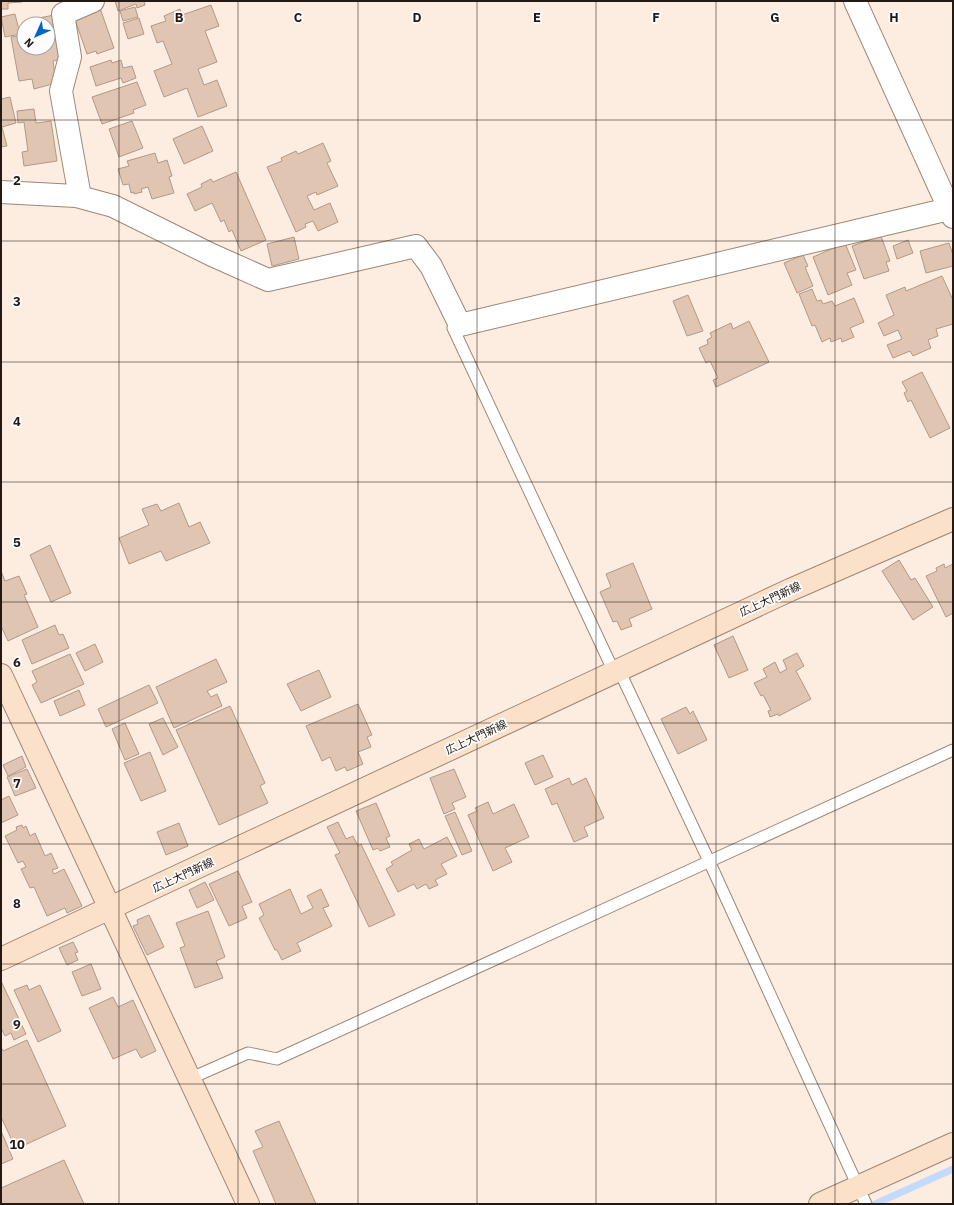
<svg xmlns="http://www.w3.org/2000/svg" width="954" height="1205" font-family="'IBM Plex Sans','Noto Sans JP',sans-serif">
<style>
.lines{fill:none;stroke-linecap:round;stroke-linejoin:round}
.stream{stroke:#c3dafa;stroke-width:7}
.building{fill:#dfc5b2;stroke:#b29987}
.lane-casing{stroke:#9f8775;stroke-width:13}
.street-casing{stroke:#9f8775;stroke-width:24}
.secondary-casing{stroke:#9f8775;stroke-width:24}
.lane{stroke:#fff;stroke-width:11}
.street{stroke:#fff;stroke-width:22}
.secondary{stroke:#fce1ca;stroke-width:22}
.grid{fill:none;stroke:#241a13;stroke-width:1;stroke-opacity:0.55}
.labels{text-anchor:middle;stroke-width:3.5;stroke-linejoin:round;paint-order:stroke}
.street-label{font-size:11px;fill:#241a13;stroke:#fdfdfd}
.grid-label{font-size:13px;text-anchor:middle;font-weight:bold;fill:#241a13;stroke:#fdfdfd;stroke-width:3.5;stroke-linejoin:round;paint-order:stroke}
</style>
<rect width="100%" height="100%" fill="#fdede1"/>
<g class="lines">
<path class="stream" d="M875 1204 953 1169"/>
</g>
<path class="building" d="M1 1H22V2L8 3V9H1Z
M115 1H144L145 5 137 8 136 4 118 11Z
M211 5 219 26 205 31 217 62 198 69 204 85 217 80 227 106 198 117 187 88 164 97 154 71 172 64 163 41 157 43 151 26 166 21 164 16 180 9 182 15Z
M135 7 138 17 123 21 120 11Z
M100 8 114 48 97 54 96 51 87 54 74 17Z
M15 14 20 34 5 37 1 17Z
M54 15 61 59 53 61 56 83 34 89 32 79 19 81 11 37 24 35V48H48V24H40L39 18Z
M139 18 144 34 128 39 123 23Z
M111 60 112 63 121 60 123 68 132 66 136 78 123 83 121 78 96 86 90 67Z
M137 82 146 105 133 110 134 113 102 124 92 97Z
M10 97 16 123 2 127 7 146 1 147V99Z
M34 109 36 123 51 121 57 161 24 166 22 152 28 151 24 122 18 123 17 111Z
M132 121 143 148 119 157 109 129Z
M202 126 213 151 184 164 173 139Z
M323 143 331 161 327 163 338 186 317 195 316 192 307 196 314 210 330 203 338 222 318 231 313 221 305 224 306 227 296 232 267 167 282 161 281 158 296 151 298 154Z
M155 153 158 163 167 160 172 176 169 177 174 193 152 199 148 187 141 189 142 192 134 194V192L131 193 129 184 123 185 118 169 129 166 127 161Z
M236 172 266 240 241 251 232 230 229 232 224 220 221 222 212 203 195 211 187 194 202 187 201 184 211 179 213 182Z
M881 236 890 261 886 262 889 271 864 279 852 246Z
M294 237 299 259 272 266 267 244Z
M908 240 913 253 897 259 893 246Z
M845 243 856 270 847 273 852 285 828 295 813 257Z
M949 243 953 255V266L926 273 920 251Z
M803 255 808 266 805 267 813 286 797 293 784 263Z
M942 276 953 300V324L936 329 938 336 928 340 931 348 913 356 910 351 893 358 887 345 902 339 898 330 884 336 878 323 894 315 886 295 905 287 906 291Z
M812 289 817 301 821 300 823 304 832 301 835 306 854 298 864 322 850 328 854 337 842 342 841 338 831 342 830 338 822 342 815 325 812 326 799 294Z
M688 295 703 331 687 336 673 301Z
M749 321 769 362 716 387 713 380 718 378 710 361 706 363 699 348 708 344 707 340 712 337 710 333 731 323 733 329Z
M922 372 950 428 930 438 911 400 908 402 904 393 907 391 902 382Z
M179 503 189 527 200 522 210 543 166 561 161 551 129 564 119 538 149 525 142 509 157 504 161 511Z
M50 545 71 593 51 602 30 555Z
M899 560 911 580 915 578 933 607 913 620 882 571Z
M633 563 652 609 629 619 632 626 621 630 617 621 613 622 600 592 611 587 606 574Z
M944 564 945 568 953 564V613L946 617 926 576 937 571 936 568Z
M1 571 5 581 19 576 27 594 24 595 38 627 8 641 1 626Z
M55 625 59 635 63 634 69 648 32 664 22 640Z
M733 636 748 670 729 678 714 645Z
M95 644 103 662 85 671 76 653Z
M797 653 804 666 796 671 811 699 779 716 778 714 770 717 768 711 771 710 763 695 761 696 754 683 767 677 763 669 775 662 780 673 787 669 783 660Z
M70 654 84 684 41 703 32 685 37 682 32 671Z
M216 659 227 682 207 691 211 697 217 694 222 706 174 728 156 687Z
M319 670 331 697 301 711 287 684Z
M149 685 158 703 106 727 98 709Z
M79 690 85 705 60 716 54 701Z
M358 704 372 735 367 737 371 747 358 752 363 764 347 771 345 767 336 771 330 757 322 761 306 726Z
M230 706 265 783 260 786 268 803 219 825 176 730Z
M686 707 690 714 693 711 707 740 678 754 661 719Z
M163 718 178 747 163 755 149 724Z
M125 723 139 754 125 760 112 729Z
M150 752 166 791 141 801 124 763Z
M543 755 553 777 535 785 525 763Z
M22 756 26 767 8 776 3 765Z
M27 769 36 788 15 796 7 777Z
M454 769 466 797 452 803 455 809 444 814 430 778Z
M569 778 572 785 586 778 604 818 584 827 588 836 574 842 557 803 552 805 545 789Z
M9 796 18 815 1 823V800Z
M488 802 493 814 514 804 529 837 505 848 512 862 493 871 468 815 477 811 475 808Z
M376 803 390 836 386 838 390 847 380 851 378 848 373 850 356 811Z
M455 812 472 851 462 855 445 816Z
M338 822 346 839 353 836 358 846 361 844 395 915 369 927 335 855 340 853 327 827Z
M179 823 188 846 166 855 157 832Z
M22 825 23 828 26 826 30 836 35 833 45 856 51 853 58 868 52 870 54 874 64 869 82 906 67 913 65 908 47 916 34 887 30 888 21 869 26 867 23 861 18 863 5 836 17 830 16 827Z
M447 837 457 856 441 864 447 874 435 880 438 885 429 889 426 884 417 889 414 884 398 892 386 869 393 865 391 862 412 850 409 844 419 839 424 849Z
M238 871 252 902 242 906 247 918 229 926 209 884Z
M205 882 214 900 197 908 189 890Z
M290 889 301 914 313 908 307 896 321 889 329 906 323 908 332 926 297 943 301 951 282 960 277 950H275L259 918 264 915 259 904Z
M208 911 225 957 216 961 223 978 195 988 180 948 185 946 176 923Z
M149 915 164 947 147 955 133 926 138 924 137 920Z
M73 942 78 952 75 953 78 960 67 965 59 948Z
M91 964 101 989 82 996 72 972Z
M1 981 26 1034 14 1040 11 1033 5 1036 1 1028Z
M27 985 29 990 40 985 61 1031 38 1042 14 990Z
M113 997 118 1007 133 1000 156 1051 141 1058 136 1049 113 1059 89 1008Z
M27 1040 66 1126 16 1149 1 1117V1047L3 1051Z
M279 1121 316 1204H276L253 1151 263 1147 255 1131Z
M1 1131 13 1159 1 1164Z
M64 1160 84 1204H1V1188Z"/>
<g class="lines">
<defs>
<path id="lane" d="M453 328 614 672
M619 670 709 861 866 1204
M189 1079 248 1053 277 1059 953 750"/>
<path id="street" d="M855 1 953 217
M1 192 76 196 113 206 212 255 268 280 416 246 431 266 460 325 949 209
M80 197 61 91 70 57 63 14 93 1"/>
<path id="secondary" d="M1 675 248 1204
M1 959 790 590 953 519
M820 1204 953 1144"/>
</defs>
<use href="#lane" class="lane-casing"/>
<use href="#street" class="street-casing"/>
<use href="#secondary" class="secondary-casing"/>
<use href="#lane" class="lane"/>
<use href="#street" class="street"/>
<use href="#secondary" class="secondary"/>
</g>
<path class="grid" d="M119 1V1204M238 1V1204M358 1V1204M477 1V1204M596 1V1204M716 1V1204M835 1V1204M1 120H953M1 241H953M1 362H953M1 482H953M1 602H953M1 723H953M1 844H953M1 964H953M1 1084H953"/>
<g class="labels">
<g class="street-label">
<text transform="translate(770 599) rotate(-25)" y="4">広上大門新線</text>
<text transform="translate(476 737) rotate(-25)" y="4">広上大門新線</text>
<text transform="translate(183 875) rotate(-25)" y="4">広上大門新線</text>
</g>
</g>
<g class="grid-label">
<text x="179" y="22">B</text>
<text x="298" y="22">C</text>
<text x="417" y="22">D</text>
<text x="537" y="22">E</text>
<text x="656" y="22">F</text>
<text x="775" y="22">G</text>
<text x="894" y="22">H</text>
<text x="17" y="185">2</text>
<text x="17" y="306">3</text>
<text x="17" y="426">4</text>
<text x="17" y="547">5</text>
<text x="17" y="667">6</text>
<text x="17" y="788">7</text>
<text x="17" y="908">8</text>
<text x="17" y="1029">9</text>
<text x="17" y="1149">10</text>
</g>
<rect width="954" height="1205" fill="none" stroke="#241a13" stroke-width="4"/>
<g transform="translate(36 36) rotate(225)"><circle r="19" fill="#fdfdfd" stroke="#a6a29f"/>
<path d="M0-3L7 15L0 10L-7 15Z" fill="#0064cc"/>
<text y="-6" font-size="11" font-weight="bold" text-anchor="middle" fill="#241a13">N</text>
</g>
</svg>
